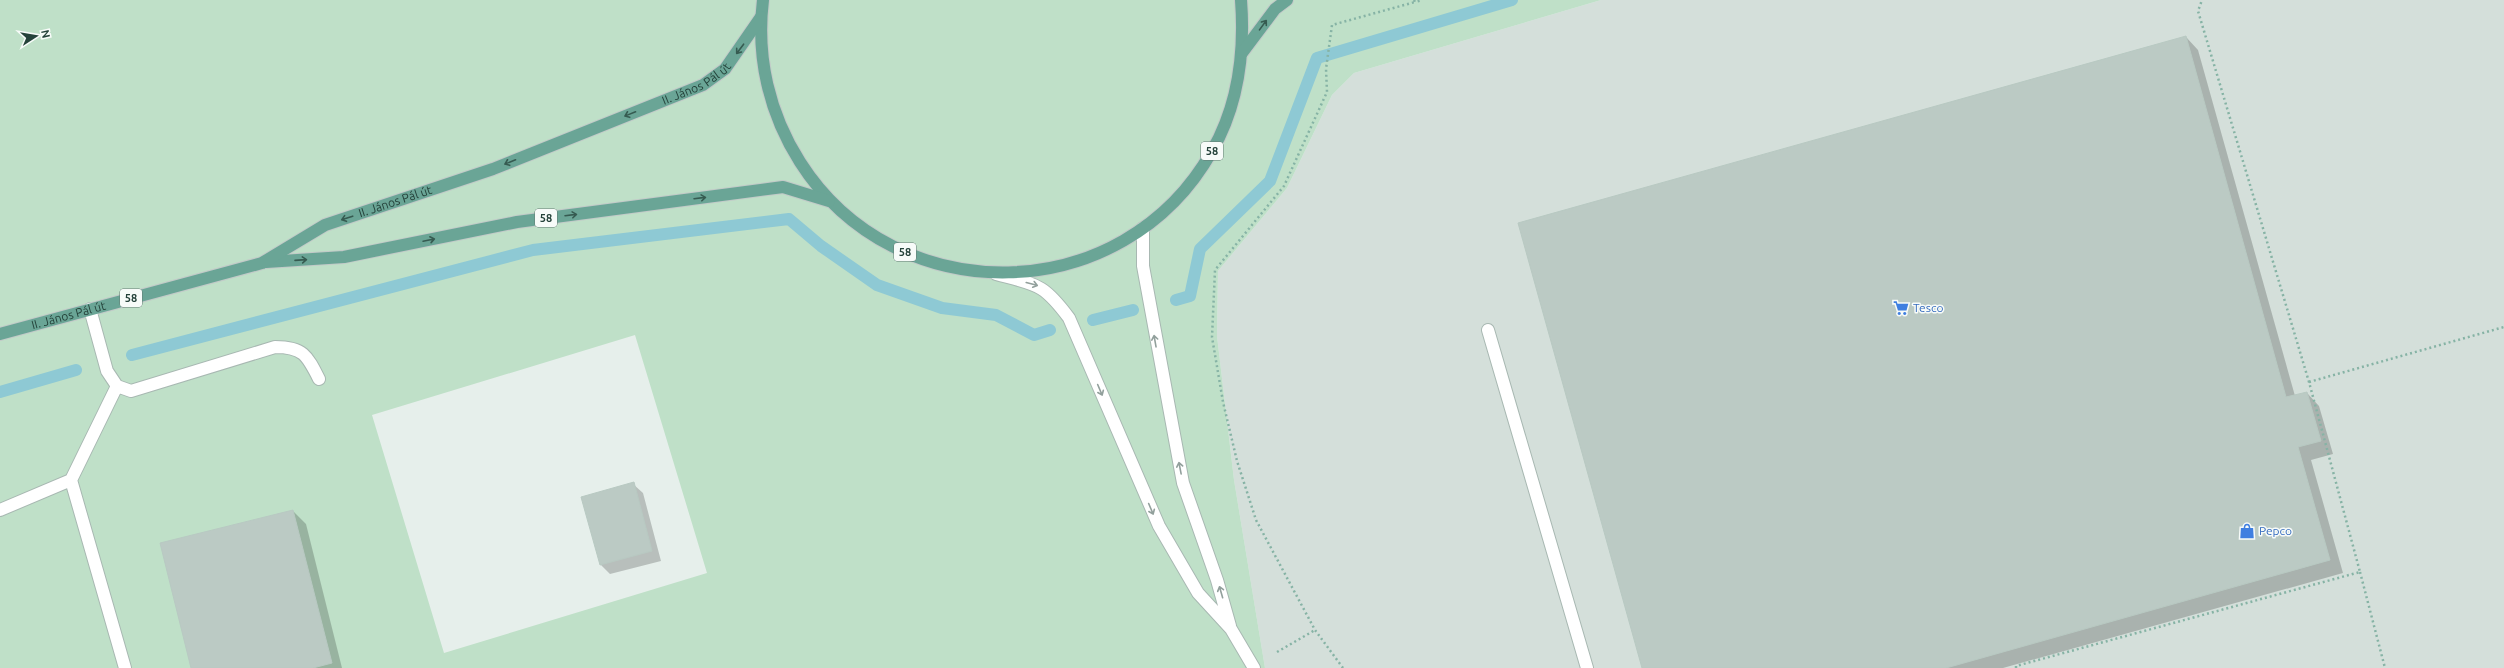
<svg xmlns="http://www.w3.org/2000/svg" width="2504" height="668" font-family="Ubuntu,sans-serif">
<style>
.built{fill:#d4dfda}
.green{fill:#bfe0c8;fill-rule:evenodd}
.shadow{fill:#0003}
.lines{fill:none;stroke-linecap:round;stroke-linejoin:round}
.stream{stroke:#8ec9d4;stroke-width:12}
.building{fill:#bbcac4;stroke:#b8c9c2}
.lane-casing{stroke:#a8b8b2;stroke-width:14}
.street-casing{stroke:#a8b8b2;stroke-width:14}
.primary-casing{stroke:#c2cac8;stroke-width:14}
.path{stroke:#86b3a5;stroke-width:2.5;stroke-dasharray:2 3;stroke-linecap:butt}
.lane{stroke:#fff;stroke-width:12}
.street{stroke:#fff;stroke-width:12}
.primary{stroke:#6aa596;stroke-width:12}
.oneway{stroke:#365b51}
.oneway2{stroke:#92a09c}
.labels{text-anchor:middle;stroke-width:3;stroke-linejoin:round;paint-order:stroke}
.shield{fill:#f7fbf9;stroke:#637a73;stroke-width:1}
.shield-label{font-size:11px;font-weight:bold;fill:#24423a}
.street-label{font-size:12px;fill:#24423a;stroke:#f7fbf9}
.shop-label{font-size:12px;fill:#366cbe;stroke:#f7fbf9;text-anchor:start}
</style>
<rect width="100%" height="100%" fill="#e6efeb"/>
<path class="built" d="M1601 0H2504V668H1265L1234 480 1217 336 1218 271 1287 188 1332 95 1354 73Z"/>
<path class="green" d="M0 0H1601L1354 73 1332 95 1287 188 1218 271 1217 336 1234 480 1265 668H0ZM635 335 707 573 444 653 372 415Z"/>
<path class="shadow" d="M2186 37 2198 50 2295 396 2307 393 2319 406 2333 454 2311 460 2343 573 2003 668H1643Z
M633 484 643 493 661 561 610 574 601 565Z
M293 511 306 524 342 668H192Z"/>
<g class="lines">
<path class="stream" d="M1176 300 1190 296 1200 249 1270 181 1317 58 1512 0
M1093 320 1133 310
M132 355 533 250 789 219 821 246 877 285 942 308 996 315 1034 335 1050 330
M0 392 76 370"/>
</g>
<path class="building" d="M2186 36 2286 397 2307 392 2321 441 2298 447 2330 560 1946 668H1642L1518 223Z
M634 482 652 551 600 565 581 497Z
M293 510 332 663 313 668H191L160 543Z"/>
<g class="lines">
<defs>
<path id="lane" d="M90 309 107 371 117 386 131 391 275 347C303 347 307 355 319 379
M1488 330 1587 668
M117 386 71 480 125 668
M0 510 71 480"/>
<path id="street" d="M1143 228V266L1183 483 1217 580 1230 626
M996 274C1037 285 1043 283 1069 318L1159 526 1198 593 1231 629 1254 668"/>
<g id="primary">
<path d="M763 0C756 57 769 113 800 162 896 313 1123 309 1212 151 1239 104 1245 53 1241 0"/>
<path d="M1242 53 1275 9 1287 0"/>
<path d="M266 262 344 257 517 222 783 187 829 201"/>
<path id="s1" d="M0 334 262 263 325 225 493 169 703 85 725 69 761 17"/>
</g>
</defs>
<use href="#lane" class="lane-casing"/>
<use href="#street" class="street-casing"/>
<use href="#primary" class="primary-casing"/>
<path class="path" d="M1414 0 1415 2 1422 0
M2309 382 2504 327
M2360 572 2385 668
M1277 652 1315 630
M1343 668 1315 630 1256 520 1237 461 1223 402 1212 337 1215 270 1284 186 1327 92 1326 69 1332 25 1415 2
M2016 668V666L2360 572 2309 382 2198 11 2202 0"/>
<use href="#lane" class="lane"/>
<use href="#street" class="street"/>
<use href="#primary" class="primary"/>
</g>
<defs><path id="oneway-shaft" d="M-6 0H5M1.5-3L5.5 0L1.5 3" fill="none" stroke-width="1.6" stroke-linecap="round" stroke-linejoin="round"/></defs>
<g class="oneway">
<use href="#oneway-shaft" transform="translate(1263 25) rotate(-54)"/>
<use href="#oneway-shaft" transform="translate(740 49) rotate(127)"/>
<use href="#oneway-shaft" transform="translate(630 114) rotate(158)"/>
<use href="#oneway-shaft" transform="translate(510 162) rotate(158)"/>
<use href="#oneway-shaft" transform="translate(700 198) rotate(-7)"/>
<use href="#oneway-shaft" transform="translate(571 215) rotate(-7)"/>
<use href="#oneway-shaft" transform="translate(347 218) rotate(162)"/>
<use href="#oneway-shaft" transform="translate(429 240) rotate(-12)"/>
<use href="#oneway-shaft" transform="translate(301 260) rotate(-4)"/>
</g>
<g class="oneway2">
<use href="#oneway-shaft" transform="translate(1032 284) rotate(15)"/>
<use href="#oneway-shaft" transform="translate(1155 341) rotate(-100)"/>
<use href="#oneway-shaft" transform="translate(1100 390) rotate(67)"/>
<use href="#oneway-shaft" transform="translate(1180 468) rotate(-101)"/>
<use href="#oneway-shaft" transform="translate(1151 509) rotate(67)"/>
<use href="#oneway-shaft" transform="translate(1221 592) rotate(-106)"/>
</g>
<defs>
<symbol id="supermarket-bare" viewBox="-9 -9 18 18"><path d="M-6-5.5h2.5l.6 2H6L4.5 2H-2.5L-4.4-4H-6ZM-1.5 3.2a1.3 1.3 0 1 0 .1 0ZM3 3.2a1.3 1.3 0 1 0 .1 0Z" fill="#3f7fe0" stroke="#f7fbf9" stroke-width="2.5" paint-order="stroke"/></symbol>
<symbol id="shop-bare" viewBox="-9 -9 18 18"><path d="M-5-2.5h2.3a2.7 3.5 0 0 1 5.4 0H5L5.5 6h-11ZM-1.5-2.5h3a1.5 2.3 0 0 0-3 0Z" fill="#3f7fe0" stroke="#f7fbf9" stroke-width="2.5" paint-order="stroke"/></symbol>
</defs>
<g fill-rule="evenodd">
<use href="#supermarket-bare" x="1890" y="297" width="22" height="22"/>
<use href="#shop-bare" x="2236" y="520" width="22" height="22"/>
</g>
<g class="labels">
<g class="shield">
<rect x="1201" y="142" width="22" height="18" rx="3"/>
<rect x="535" y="209" width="22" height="18" rx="3"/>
<rect x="894" y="243" width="22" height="18" rx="3"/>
<rect x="120" y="289" width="22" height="18" rx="3"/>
</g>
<g class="shield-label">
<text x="1212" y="155">58</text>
<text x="546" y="222">58</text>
<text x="905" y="256">58</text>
<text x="131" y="302">58</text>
</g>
<g class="street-label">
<text dy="4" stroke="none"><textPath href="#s1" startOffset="743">II. János Pál út</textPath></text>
<text dy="4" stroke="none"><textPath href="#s1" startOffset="419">II. János Pál út</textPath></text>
<text dy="4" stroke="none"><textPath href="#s1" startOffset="71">II. János Pál út</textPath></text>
</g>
<g class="shop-label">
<text x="1913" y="312">Tesco</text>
<text x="2259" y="535">Pepco</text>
</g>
</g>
<g transform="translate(36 36) rotate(78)" stroke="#f7fbf9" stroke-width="3" paint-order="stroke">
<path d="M0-3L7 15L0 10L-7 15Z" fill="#24423a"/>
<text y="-6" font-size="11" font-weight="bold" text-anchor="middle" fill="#24423a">N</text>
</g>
</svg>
